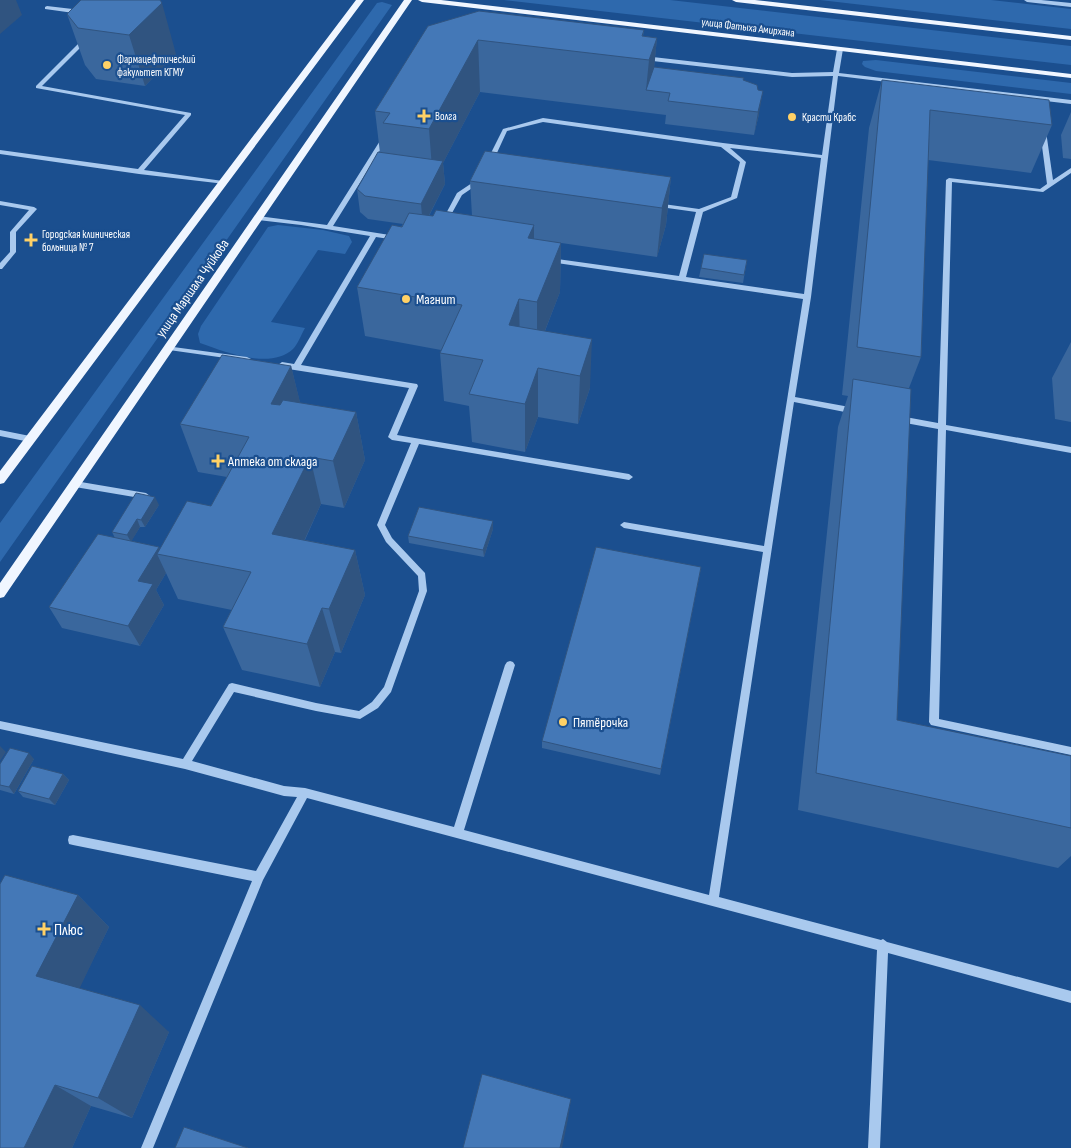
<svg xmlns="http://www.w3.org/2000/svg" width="1071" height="1148" font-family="'Sofia Sans Condensed',sans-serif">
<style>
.green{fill:#2e69ad}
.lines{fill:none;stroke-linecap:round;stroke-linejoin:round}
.minor{fill:#a9c9ee;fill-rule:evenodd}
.major{fill:#f0f6ff;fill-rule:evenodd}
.wall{fill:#3a679d}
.shaded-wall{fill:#305480}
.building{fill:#4478b7;stroke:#305480}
.poi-dot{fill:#ffd166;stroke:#1b4f8f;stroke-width:2}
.labels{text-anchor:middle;stroke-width:4.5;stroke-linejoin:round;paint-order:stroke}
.far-street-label{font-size:11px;fill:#fff;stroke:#1b4f8f}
.far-poi-label{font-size:11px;fill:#fff;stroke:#1b4f8f;text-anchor:start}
.street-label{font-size:14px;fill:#fff;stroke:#1b4f8f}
.poi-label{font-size:14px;fill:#fff;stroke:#1b4f8f;text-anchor:start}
.near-poi-label{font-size:16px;fill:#fff;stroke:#1b4f8f;text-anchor:start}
</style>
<rect width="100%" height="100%" fill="#1b4f8f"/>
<path class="green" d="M504 0H670L1071 46V65Z
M820 0H991L1071 9V29Z
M382 2 392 5 0 562V523L377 3Z
M876 60 1071 83V94L876 71 865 67 862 64 863 61Z
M278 225 323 230 349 236 352 242 345 254 318 250 271 322 305 328C301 335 298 344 293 349 271 370 225 352 200 343L198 334 201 326 268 227Z"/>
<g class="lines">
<path class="minor" d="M1024 0H1041L1071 3V7L1027 2Z
M47 6 81 10 84 12 81 14 45 9V7Z
M83 39 88 40 42 86 191 113V115L144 170 223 181 225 182V184L139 174 0 154V150L138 169 185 115 36 88V86Z
M840 47 843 49 839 73 1071 100V104L838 76 811 297 795 397 855 408 859 411 855 414 794 402 719 897 881 940 883 939 887 942 1071 991V1003L888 953 880 1148H868L877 950 307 798 263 880 153 1148H141L252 881 73 845 69 844 68 840 69 836 73 835 256 871 297 797 284 796 185 769 0 729V721L183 759 229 684 232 683 316 703 359 711 372 702 384 687 419 591 418 576 386 542 377 525 411 443 392 440 388 437 409 388 282 368 278 365 282 362 294 364 370 236 301 225 258 220 255 218 258 216 327 225 383 136 388 135 389 136 333 226 396 236 399 238 396 240 376 237 301 365 417 384 418 386 397 435 629 474 633 477 629 480 419 444 385 525 392 538 425 573 427 591 391 692 378 708 360 719 316 711 234 692 192 761 284 786 305 788 454 827 505 665 507 662 510 661 513 662 515 665 464 830 709 895 763 552 624 528 620 525 624 522 764 546 803 299 550 262 547 260 550 258 679 276 696 212 481 182 462 195 447 222H443L442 221 457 193 478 179 503 129 543 118 723 143 822 155 833 76 792 77 644 60 641 58 644 56 792 73 833 72 837 49ZM543 122 721 147 740 162 731 197 699 209 485 179 507 131ZM730 148 821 158 804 294 686 277 703 212 737 198 746 162Z
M1043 129 1046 131 1053 180 1071 168V173L1043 192 952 182 946 425 1071 447V453L946 430 939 719 1071 747V755L931 725 929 722 938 429 900 422 896 419 900 416 938 423 946 180 949 178 1040 189 1047 184 1040 131Z
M0 201 34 207 37 209 16 232V252L2 269H0V263L10 252V232L29 210 0 205Z
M166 346 247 357 251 359 247 361 169 350H166Z
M0 430 30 436 34 439 30 442 0 436Z
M75 481 146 493 150 496 146 499 75 487 71 484Z"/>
<path class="major" d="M356 0H364L4 483 0 484V471Z
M404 0H412L4 597 0 598V583Z
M418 0H441L1071 74V78L422 2Z
M732 0H755L1071 36V40L736 2Z"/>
</g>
<path class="wall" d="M81 0 176 54 145 86 96 79 85 65 67 14Z
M428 26 644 30 643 36 657 38 654 67 744 80 759 114 754 135 665 124 666 115 480 92 443 163 445 184 429 216H472L470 181 671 177 666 225 657 257 534 239 561 243 560 292 545 331 590 388 578 424 538 417 525 452 472 442 469 406 444 401 440 353 441 350 365 336 357 287 403 224 368 219 360 212 357 189 380 153 375 111Z
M882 80 1052 125 1031 173 928 160 921 357 909 388 897 720 1071 756V856L1058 868 798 810 838 427 848 396 842 395 869 128Z
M1071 112V159L1063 158 1061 135Z
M747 260 743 283 699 277 701 268Z
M1071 342V422L1055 419 1052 378Z
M291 366 300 403 356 412 365 460 344 508 321 504 305 540 355 550 365 595 341 653 335 652 320 687 242 670 223 627 232 610 178 599 166 573 156 590 164 605 140 646 62 628 49 607 115 538 112 532 159 505 145 527H140L131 541 159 547 160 550 211 506 227 477 198 472 180 424Z
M493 521V529L484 557 409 543 408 536Z
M701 567 660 775 542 748V741Z
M34 759 14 794 0 790V764Z
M63 774 69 780 55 805 23 797 18 791Z
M78 895 109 927 79 988 169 1032 132 1118 91 1106 72 1148H0Z"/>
<path class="shaded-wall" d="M0 0H16L22 15 0 34Z
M162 3 176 54 145 86 129 35Z
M657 38 652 91 646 90 649 60Z
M478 40 480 92 443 163 445 184 423 227 421 204 433 181 429 129Z
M763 91 759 114 754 135 758 112Z
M671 177 666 225 657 257 662 208Z
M534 225V274L528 238Z
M561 243 560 292 537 351V302Z
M519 299 520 348 509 325Z
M592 339 590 388 578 424 580 376Z
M291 366 303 414 271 404Z
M538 368V417L525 452V404Z
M356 412 365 460 344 508 333 461Z
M310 457 321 504 286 580 272 534Z
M155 497 159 505 145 527 141 520Z
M137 519 140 527 131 542 127 535Z
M493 521V529L484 557 483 550Z
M159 547 162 555 157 554 166 573 156 590 164 605 140 646 128 626 138 581Z
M355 550 365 595 341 653 329 609Z
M322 608 335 652 320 687 307 644Z
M0 746 6 752 0 761Z
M29 753 34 759 14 794 9 787Z
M63 774 69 780 55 805 49 799Z
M78 895 109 927 72 1004 36 976Z
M140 1005 169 1032 132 1118 98 1098Z
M55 1085 91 1106 72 1148H24Z
M571 1099 568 1119 562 1148H560Z"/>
<path class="building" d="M81 0H160L162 3 129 35 78 28 67 14Z
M479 11 644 30 642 36 657 38 649 60 478 40 429 129 383 123 390 113 375 111 428 26Z
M654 67 744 78 743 80 757 85 758 90 763 91 758 112 668 101 670 93 646 90Z
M882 80 1049 100 1052 125 930 110 921 357 857 347Z
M485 151 671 177 662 208 470 181Z
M378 152 443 161 421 204 365 196 357 189Z
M436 210 534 225 528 238 561 243 537 302 519 299 509 325 592 339 580 376 538 368 525 404 469 394 483 360 440 353 462 305 357 287 392 225 402 227 409 213 433 216Z
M704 254 747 260 744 275 701 268Z
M222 355 291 366 271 404 280 405 283 400 356 412 333 461 310 457 272 534 355 550 329 609 322 608 307 644 223 627 251 572 157 554 187 501 211 506 249 437 180 424Z
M853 379 911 389 897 720 1071 756V828L816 773Z
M136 493 155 497 141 520 137 519 127 535 112 532Z
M419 507 493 521 483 550 408 536Z
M98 534 159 547 138 581 153 584 128 626 49 607Z
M596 547 701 567 661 769 542 741Z
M10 748 29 753 9 787 0 785V764Z
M32 766 63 774 49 799 18 791Z
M5 875 78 895 36 976 140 1005 98 1098 55 1085 24 1148H0V884Z
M482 1074 571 1099 560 1148H463Z
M184 1127 248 1148H175Z"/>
<g class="poi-dot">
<circle cx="107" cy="65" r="5"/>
<path d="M421.5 108.5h5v5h5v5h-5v5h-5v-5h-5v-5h5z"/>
<circle cx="792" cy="117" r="5"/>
<path d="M28.5 232.5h5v5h5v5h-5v5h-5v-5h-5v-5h5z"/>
<circle cx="406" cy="299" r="5"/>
<path d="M215.5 453.5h5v5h5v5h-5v5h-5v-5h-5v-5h5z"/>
<circle cx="563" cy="722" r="5"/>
<path d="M41.5 921.5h5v5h5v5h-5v5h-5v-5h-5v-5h5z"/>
</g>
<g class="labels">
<g class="far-street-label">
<text transform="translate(748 27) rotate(7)" y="4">улица Фатыха Амирхана</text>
</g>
<g class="far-poi-label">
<text x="117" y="63">Фармацефтический<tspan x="117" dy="13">факультет КГМУ</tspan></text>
<text x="435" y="120">Волга</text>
<text x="802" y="121">Красти Крабс</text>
<text x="42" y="238">Городская клиническая<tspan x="42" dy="13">больница № 7</tspan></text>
</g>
<g class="street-label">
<text transform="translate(192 288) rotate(-55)" y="5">улица Маршала Чуйкова</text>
</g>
<g class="poi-label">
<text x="416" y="304">Магнит</text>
<text x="228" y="466">Аптека от склада</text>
<text x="573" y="727">Пятёрочка</text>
</g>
<g class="near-poi-label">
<text x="54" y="935">Плюс</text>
</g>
</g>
</svg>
